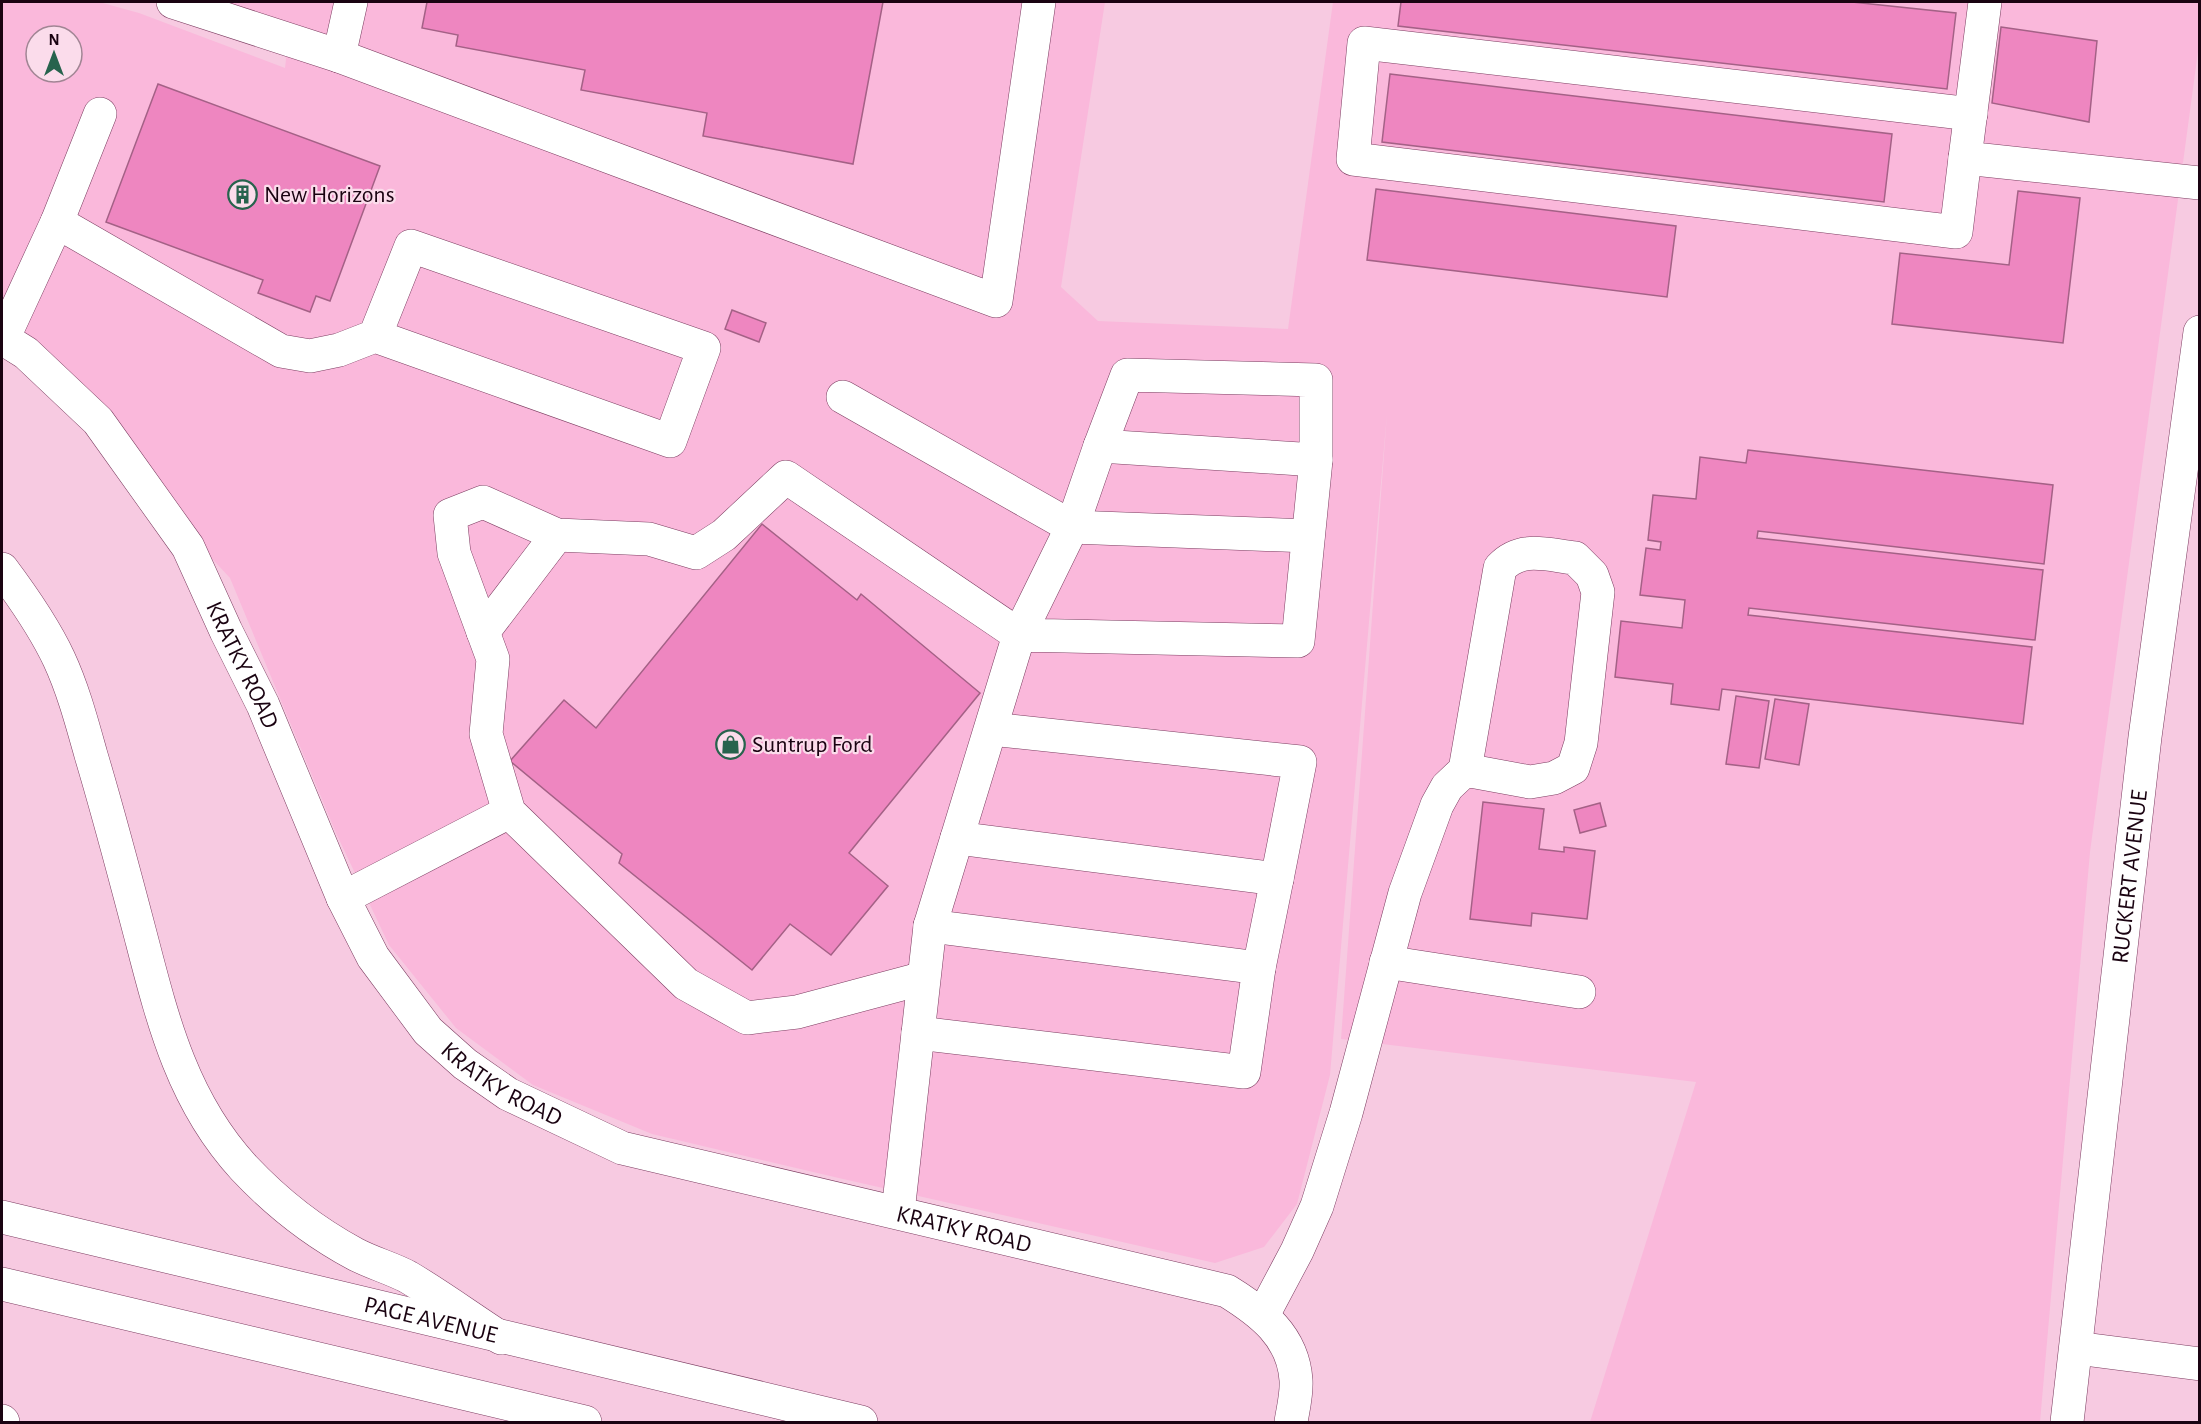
<svg xmlns="http://www.w3.org/2000/svg" width="2201" height="1424" font-family="'Alegreya Sans',sans-serif">
<style>
.built{fill:#fab8db;fill-rule:evenodd}
.building{fill:#ee86c0;stroke:#a46186;stroke-width:1.5}
.lines{fill:none;stroke-linecap:round;stroke-linejoin:round}
.minor-casing{stroke:#7c3d61;stroke-width:34}
.major-casing{stroke:#7c3d61;stroke-width:34}
.highway-casing{stroke:#7c3d61;stroke-width:34}
.minor{stroke:#fff;stroke-width:33}
.major{stroke:#fff;stroke-width:33}
.highway{stroke:#fff;stroke-width:33}
.labels{text-anchor:middle;stroke-width:4.5;stroke-linejoin:round;paint-order:stroke}
.poi-label{font-size:24px;fill:#1a0311;stroke:#fbdceb;text-anchor:start}
.street-label{font-size:24px;fill:#1a0311;stroke:#fbdceb}
</style>
<rect width="100%" height="100%" fill="#f7cae1"/>
<path class="built" d="M2 2H99L139 13 285 68 290 24 223 2H1105L1061 287 1098 321 1288 329 1333 2H2199V44L2090 852 2040 1422H1590L1696 1082 1341 1039 1387 413 1330 1075 1297 1204 1264 1247 1215 1263 843 1179 652 1134 533 1085 456 1028 389 945 336 833 230 578 2 332ZM36 36H72V72H36Z"/>
<path class="building" d="M427 2H883L853 164 703 136 707 113 581 90 585 70 456 46 458 35 422 28Z
M1401 2H1852L1956 13 1947 89 1398 26Z
M2001 27 2097 41 2089 122 1992 103Z
M1390 74 1892 134 1884 202 1382 142Z
M158 84 380 166 330 301 316 296 310 312 258 293 263 280 106 222Z
M1376 189 1676 226 1667 297 1367 260Z
M2018 191 2080 198 2063 343 1892 324 1900 253 2009 265Z
M732 310 766 323 759 342 725 329Z
M1748 450 2053 485 2044 564 1758 531 1757 538 2043 570 2035 640 1749 608 1748 615 2032 647 2023 724 1722 689 1719 710 1671 704 1673 684 1615 677 1621 621 1682 628 1685 600 1640 595 1646 548 1660 550 1661 542 1648 540 1653 495 1696 499 1700 457 1746 463Z
M762 524 857 600 861 594 980 693 849 853 888 886 831 955 790 924 752 970 619 863 622 854 510 761 564 700 596 728Z
M1736 696 1769 701 1759 768 1726 764Z
M1775 699 1809 704 1799 765 1765 759Z
M1483 802 1544 809 1539 849 1564 852V847L1595 851 1587 919 1532 913 1531 926 1470 919Z
M1600 803 1606 826 1580 833 1574 810Z"/>
<g class="lines">
<defs>
<g id="minor">
<path d="M173 2 339 56 351 2"/>
<path d="M1985 2 1965 158 2200 183"/>
<path d="M339 56 996 301 1039 2"/>
<path d="M1965 158 1956 232 1353 159 1364 43 1971 114"/>
<path d="M57 222 100 114"/>
<path id="s1" d="M2 338 26 353 98 421 188 547 226 631 263 705 343 898 373 957 428 1031 465 1064 508 1094 622 1148 1227 1291C1261 1312 1293 1336 1296 1380 1297 1394 1293 1409 1291 1422"/>
<path d="M3 339 57 222 281 351 310 356 339 350 375 336 411 246 704 348 670 441 375 336"/>
<path d="M843 397 1072 527 1308 536"/>
<path d="M1100 446 1316 460"/>
<path d="M483 632 557 535"/>
<path d="M957 838 1277 879 1300 762 991 729"/>
<path d="M343 898 509 812"/>
<path d="M1386 962 1579 992"/>
<path d="M1259 968 1277 879"/>
<path d="M918 1033 1244 1072 1259 968 930 926"/>
<path d="M898 1212 930 926 1019 635 1072 527 1100 446 1127 375 1316 380V460L1298 641 1019 635 786 477 724 535 696 553 649 539 557 535 483 502 450 515 454 553 493 659 486 734 509 812 686 984 747 1018 797 1012 924 978"/>
<path d="M1263 1315 1297 1251 1317 1206 1346 1113 1405 893 1437 805 1447 787 1465 770 1500 568C1521 545 1547 555 1575 558L1592 575 1598 592 1581 743 1573 768 1554 778 1530 782 1465 770"/>
<path d="M2076 1348 2200 1364"/>
<path id="s2" d="M2067 1422 2145 737 2200 332"/>
</g>
<g id="major">
<path id="s3" d="M2 1217 861 1422"/>
<path d="M2 1284 585 1422"/>
</g>
<path id="highway" d="M2 569C23 597 44 627 59 659 73 689 82 723 91 755 109 815 125 876 141 937 163 1022 183 1102 244 1168 276 1202 314 1232 355 1254 372 1263 391 1268 408 1277 440 1296 470 1318 501 1338
M2 1421 3 1422"/>
</defs>
<use href="#minor" class="minor-casing"/>
<use href="#major" class="major-casing"/>
<use href="#highway" class="highway-casing"/>
<use href="#minor" class="minor"/>
<use href="#major" class="major"/>
<use href="#highway" class="highway"/>
</g>
<defs>
<symbol id="building-ring" viewBox="-11 -11 22 22"><circle r="9.5" fill="#fbdceb" stroke="#27634d" stroke-width="1.5"/><path d="M-4-6H4V6H1V3H-1V6H-4ZM-2.5-4.3h1.7v1.8h-1.7ZM.8-4.3h1.7v1.8H.8ZM-2.5-1h1.7V.8h-1.7ZM.8-1h1.7V.8H.8Z" fill="#27634d"/></symbol>
<symbol id="shop-ring" viewBox="-11 -11 22 22"><circle r="9.5" fill="#fbdceb" stroke="#27634d" stroke-width="1.5"/><path d="M-5-2.5h2.3a2.7 3.5 0 0 1 5.4 0H5L5.5 6h-11ZM-1.5-2.5h3a1.5 2.3 0 0 0-3 0Z" fill="#27634d"/></symbol>
</defs>
<g fill-rule="evenodd">
<use href="#building-ring" x="226" y="178" width="33" height="33"/>
<use href="#shop-ring" x="714" y="728" width="33" height="33"/>
</g>
<g class="labels">
<g class="poi-label">
<text x="264" y="202">New Horizons</text>
<text x="752" y="752">Suntrup Ford</text>
</g>
<g class="street-label">
<text dy="8" stroke="none"><textPath href="#s1" startOffset="412">KRATKY ROAD</textPath></text>
<text dy="8" stroke="none"><textPath href="#s2" startOffset="549">RUCKERT AVENUE</textPath></text>
<text dy="8" stroke="none"><textPath href="#s1" startOffset="916">KRATKY ROAD</textPath></text>
<text dy="8" stroke="none"><textPath href="#s1" startOffset="1404">KRATKY ROAD</textPath></text>
<text dy="8" stroke="none"><textPath href="#s3" startOffset="441">PAGE AVENUE</textPath></text>
</g>
</g>
<rect width="2201" height="1424" fill="none" stroke="#1a0311" stroke-width="6"/>
<g transform="translate(54 54)"><circle r="28" fill="#fbdceb" stroke="#a18594" stroke-width="1.5"/>
<path d="M0-4.5L10 22L0 15L-10 22Z" fill="#27634d"/>
<text y="-9" font-size="16" font-weight="bold" text-anchor="middle" fill="#1a0311">N</text>
</g>
</svg>
